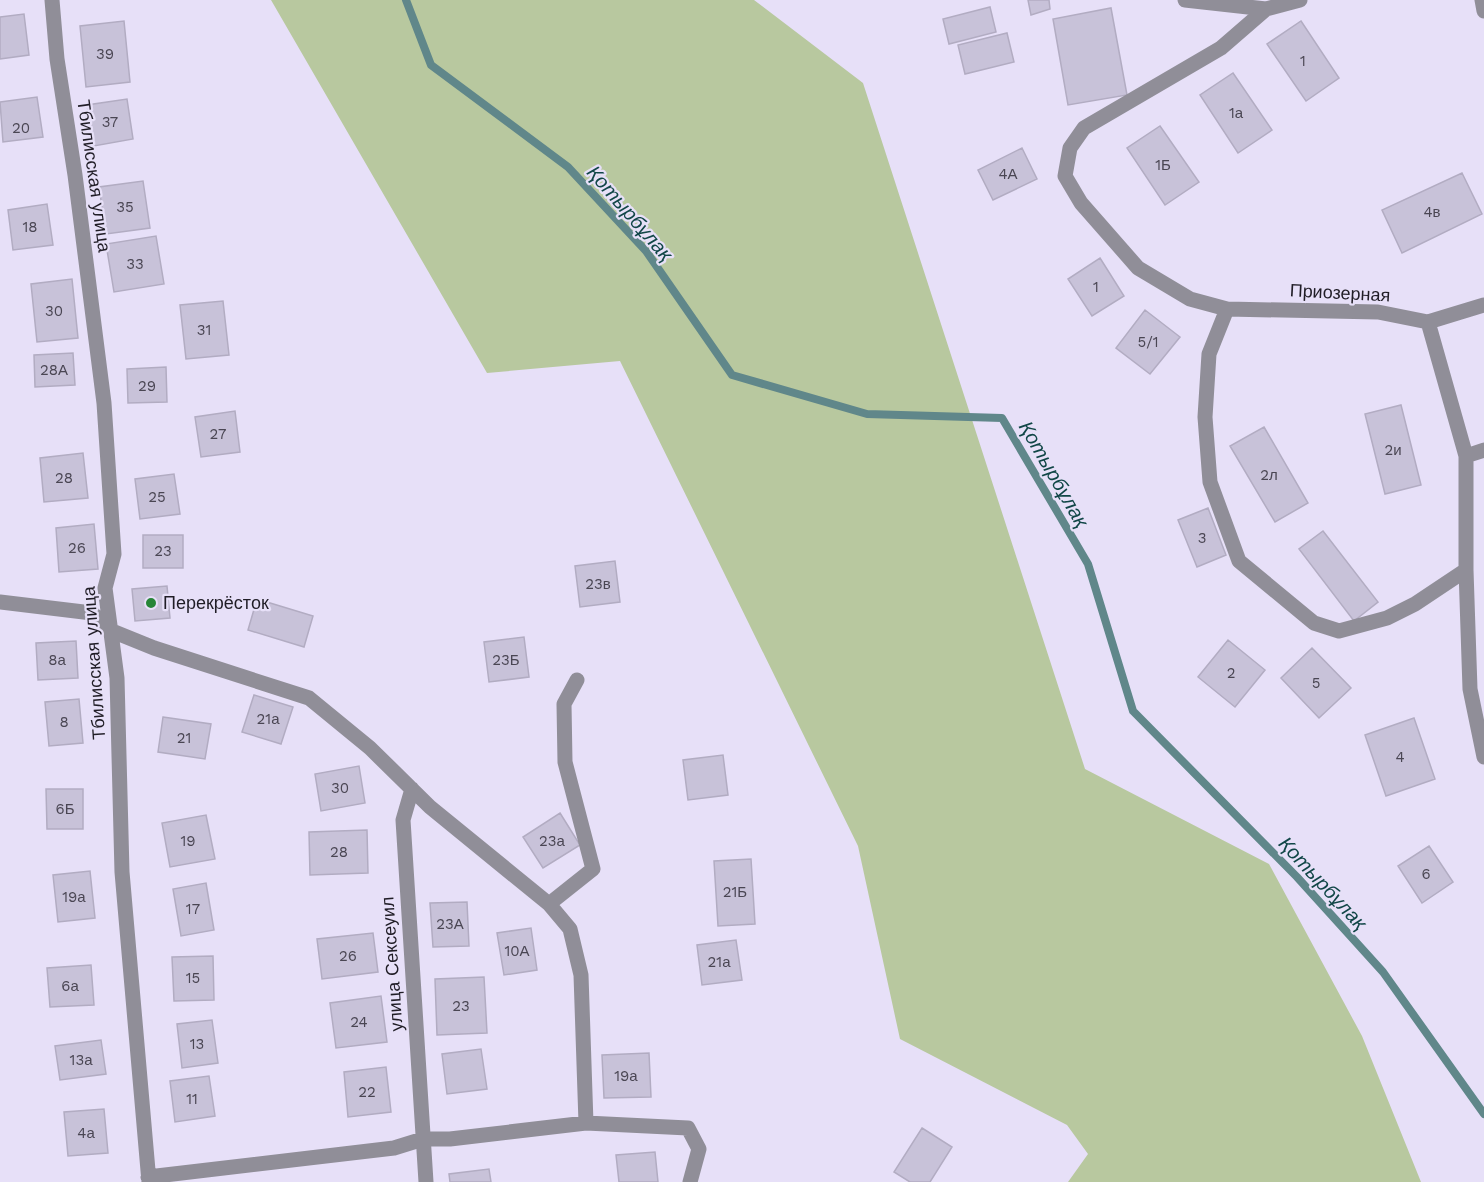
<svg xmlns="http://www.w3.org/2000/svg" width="1484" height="1182" font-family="'Work Sans',sans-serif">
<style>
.green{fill:#b8c89f}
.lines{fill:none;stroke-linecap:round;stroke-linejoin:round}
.stream{stroke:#60878a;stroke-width:8}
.building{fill:#c8c2d9;stroke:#b2acc2;stroke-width:1.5}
.minor{stroke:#908e98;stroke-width:15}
.poi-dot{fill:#268537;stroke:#e7e0f8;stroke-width:2}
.labels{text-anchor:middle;stroke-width:4.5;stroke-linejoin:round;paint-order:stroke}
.number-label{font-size:15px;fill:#4a4653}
.street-label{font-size:18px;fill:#201d26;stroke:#e7e0f8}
.poi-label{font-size:18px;fill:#201d26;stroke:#e7e0f8;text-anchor:start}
.water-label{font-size:20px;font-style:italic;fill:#114647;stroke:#e7e0f8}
</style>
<rect width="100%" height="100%" fill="#e7e0f8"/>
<path class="green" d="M271 0H754L863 83 1085 769 1269 864 1362 1036 1421 1182H1068L1088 1154 1067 1125 900 1039 858 846 620 361 487 373Z"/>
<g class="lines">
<path class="stream" d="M406 0 431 65 568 167 646 251 732 375 867 414 1002 418 1088 564 1133 711 1297 877 1383 972 1484 1114"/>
</g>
<path class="building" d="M1028 0H1049L1050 9 1031 15Z
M990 7 996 32 949 44 943 19Z
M1111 8 1127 95 1068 105 1053 19Z
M24 14 29 55 0 59V17Z
M124 21 130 82 86 87 80 26Z
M1301 21 1339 78 1306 101 1267 44Z
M1007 33 1014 62 965 74 958 45Z
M1233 73 1272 130 1238 153 1200 95Z
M37 97 43 137 3 142 0 102Z
M127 99 133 139 94 146 87 105Z
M1160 126 1199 182 1165 205 1127 148Z
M1022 148 1037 179 993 200 978 170Z
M1462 173 1482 214 1402 253 1382 210Z
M143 181 150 228 106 234 99 187Z
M47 204 53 245 13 250 8 210Z
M156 236 164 284 114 292 106 244Z
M1100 258 1124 296 1092 316 1068 279Z
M72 279 78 338 37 342 31 284Z
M223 301 229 355 186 359 180 305Z
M1145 310 1180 337 1150 374 1116 348Z
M73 353 75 385 35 387 34 355Z
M166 367 167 402 128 403 127 369Z
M1401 405 1421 485 1385 494 1365 414Z
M235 411 240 452 201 457 195 417Z
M1264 427 1308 503 1275 522 1230 446Z
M83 453 88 498 44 502 40 458Z
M174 474 180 514 140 519 135 479Z
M1208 508 1226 555 1197 567 1178 520Z
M94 524 98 569 59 572 56 528Z
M1323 531 1378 602 1354 621 1299 549Z
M143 535H183V568H143Z
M615 561 620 602 580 607 575 566Z
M167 586 170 618 135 621 132 589Z
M257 599 313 616 304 647 248 630Z
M524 637 529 677 489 682 484 642Z
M1228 640 1265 670 1235 707 1198 677Z
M76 641 78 678 38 680 36 643Z
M1312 648 1351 688 1319 718 1281 678Z
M254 695 293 707 281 744 242 732Z
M79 699 83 743 49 746 45 702Z
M163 717 211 724 205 759 158 752Z
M1414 718 1435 779 1386 796 1365 735Z
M723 755 728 795 688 800 683 760Z
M359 766 365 803 321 811 315 774Z
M46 789H83V829H47Z
M560 813 580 845 543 868 523 837Z
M206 815 215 859 170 867 162 823Z
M367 830 368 873 310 875 309 832Z
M1429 846 1453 882 1422 903 1398 866Z
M751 859 755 924 718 926 714 861Z
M90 871 95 918 58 922 53 875Z
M206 883 214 930 181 936 173 889Z
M467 902 469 946 433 947 430 903Z
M531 928 537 970 504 975 497 933Z
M373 933 378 972 322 979 317 939Z
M736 940 742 980 702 985 697 945Z
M213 956 214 1000 174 1001 172 957Z
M91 965 94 1005 50 1007 47 968Z
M484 977 487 1033 437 1035 435 979Z
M381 996 387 1042 336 1048 330 1003Z
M212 1020 218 1063 182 1068 177 1024Z
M101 1040 106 1074 60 1080 55 1046Z
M481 1049 487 1089 447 1094 442 1054Z
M649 1053 651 1097 604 1098 602 1055Z
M386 1067 391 1112 348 1117 344 1072Z
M209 1076 215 1116 175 1122 170 1081Z
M104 1109 108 1153 68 1156 64 1112Z
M922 1128 952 1147 930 1182H910L894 1172Z
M655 1152 658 1182H619L616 1155Z
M489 1169 491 1182H450L449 1174Z"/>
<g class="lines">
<path class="minor" d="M52 0 57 59 75 175 104 403 114 554 105 588 117 678 122 872 149 1182
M1185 0 1266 9 1300 0
M1482 0 1484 11
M1227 309 1209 354 1205 417 1210 482 1239 561 1314 623 1339 631 1387 618 1415 604 1466 570V456L1428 322 1378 312 1227 309 1190 299 1138 268 1081 203 1065 176 1070 148 1084 128 1221 48 1266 9
M1428 322 1484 305
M1466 456 1484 450
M1466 570 1470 689 1484 757
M0 602 92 613 112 631 154 648 309 698 370 748 430 807 549 904 570 929 581 975 586 1123
M412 789 403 820 426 1182
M549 904 593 869 565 762 564 704 577 680
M148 1177 394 1148 423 1139H450L586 1123 688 1128 699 1149 690 1182"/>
</g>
<circle class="poi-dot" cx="151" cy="603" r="6"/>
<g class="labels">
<g class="number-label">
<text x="105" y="59">39</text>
<text x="1303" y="66">1</text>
<text x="1236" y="118">1а</text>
<text x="110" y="127">37</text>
<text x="21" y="133">20</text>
<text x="1163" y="170">1Б</text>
<text x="1008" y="179">4А</text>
<text x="125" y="212">35</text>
<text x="1432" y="217">4в</text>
<text x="30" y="232">18</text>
<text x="135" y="269">33</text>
<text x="1096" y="292">1</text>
<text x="54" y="316">30</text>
<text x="204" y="335">31</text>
<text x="1148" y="347">5/1</text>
<text x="54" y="375">28А</text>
<text x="147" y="391">29</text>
<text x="218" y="439">27</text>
<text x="1393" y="455">2и</text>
<text x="1269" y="480">2л</text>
<text x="64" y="483">28</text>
<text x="157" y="502">25</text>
<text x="1202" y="543">3</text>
<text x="77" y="553">26</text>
<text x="163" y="556">23</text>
<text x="598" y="589">23в</text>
<text x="57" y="665">8а</text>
<text x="506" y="665">23Б</text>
<text x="1231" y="678">2</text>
<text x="1316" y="688">5</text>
<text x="268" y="724">21а</text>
<text x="64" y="727">8</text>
<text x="184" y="743">21</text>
<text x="1400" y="762">4</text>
<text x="340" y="793">30</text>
<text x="65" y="814">6Б</text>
<text x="188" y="846">19</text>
<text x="552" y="846">23а</text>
<text x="339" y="857">28</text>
<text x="1426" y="879">6</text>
<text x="735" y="897">21Б</text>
<text x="74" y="902">19а</text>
<text x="193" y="914">17</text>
<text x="450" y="929">23А</text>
<text x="517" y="956">10А</text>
<text x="348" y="961">26</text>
<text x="719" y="967">21а</text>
<text x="193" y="983">15</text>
<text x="70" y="991">6а</text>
<text x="461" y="1011">23</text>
<text x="359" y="1027">24</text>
<text x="197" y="1049">13</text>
<text x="81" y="1065">13а</text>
<text x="626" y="1081">19а</text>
<text x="367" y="1097">22</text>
<text x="192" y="1104">11</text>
<text x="86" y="1138">4а</text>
</g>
<g class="street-label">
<text transform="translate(94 176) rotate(82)" y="6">Тбилисская улица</text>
<text transform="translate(1340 293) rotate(3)" y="6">Приозерная</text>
<text transform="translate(94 663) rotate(-94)" y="6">Тбилисская улица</text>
<text transform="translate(392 964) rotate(-94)" y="6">улица Сексеуил</text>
</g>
<g class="poi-label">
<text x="163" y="609">Перекрёсток</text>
</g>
<g class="water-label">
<text transform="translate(630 213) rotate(49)" y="7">Қотырбұлақ</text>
<text transform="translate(1054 474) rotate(60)" y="7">Қотырбұлақ</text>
<text transform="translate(1323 883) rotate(47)" y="7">Қотырбұлақ</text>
</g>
</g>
</svg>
